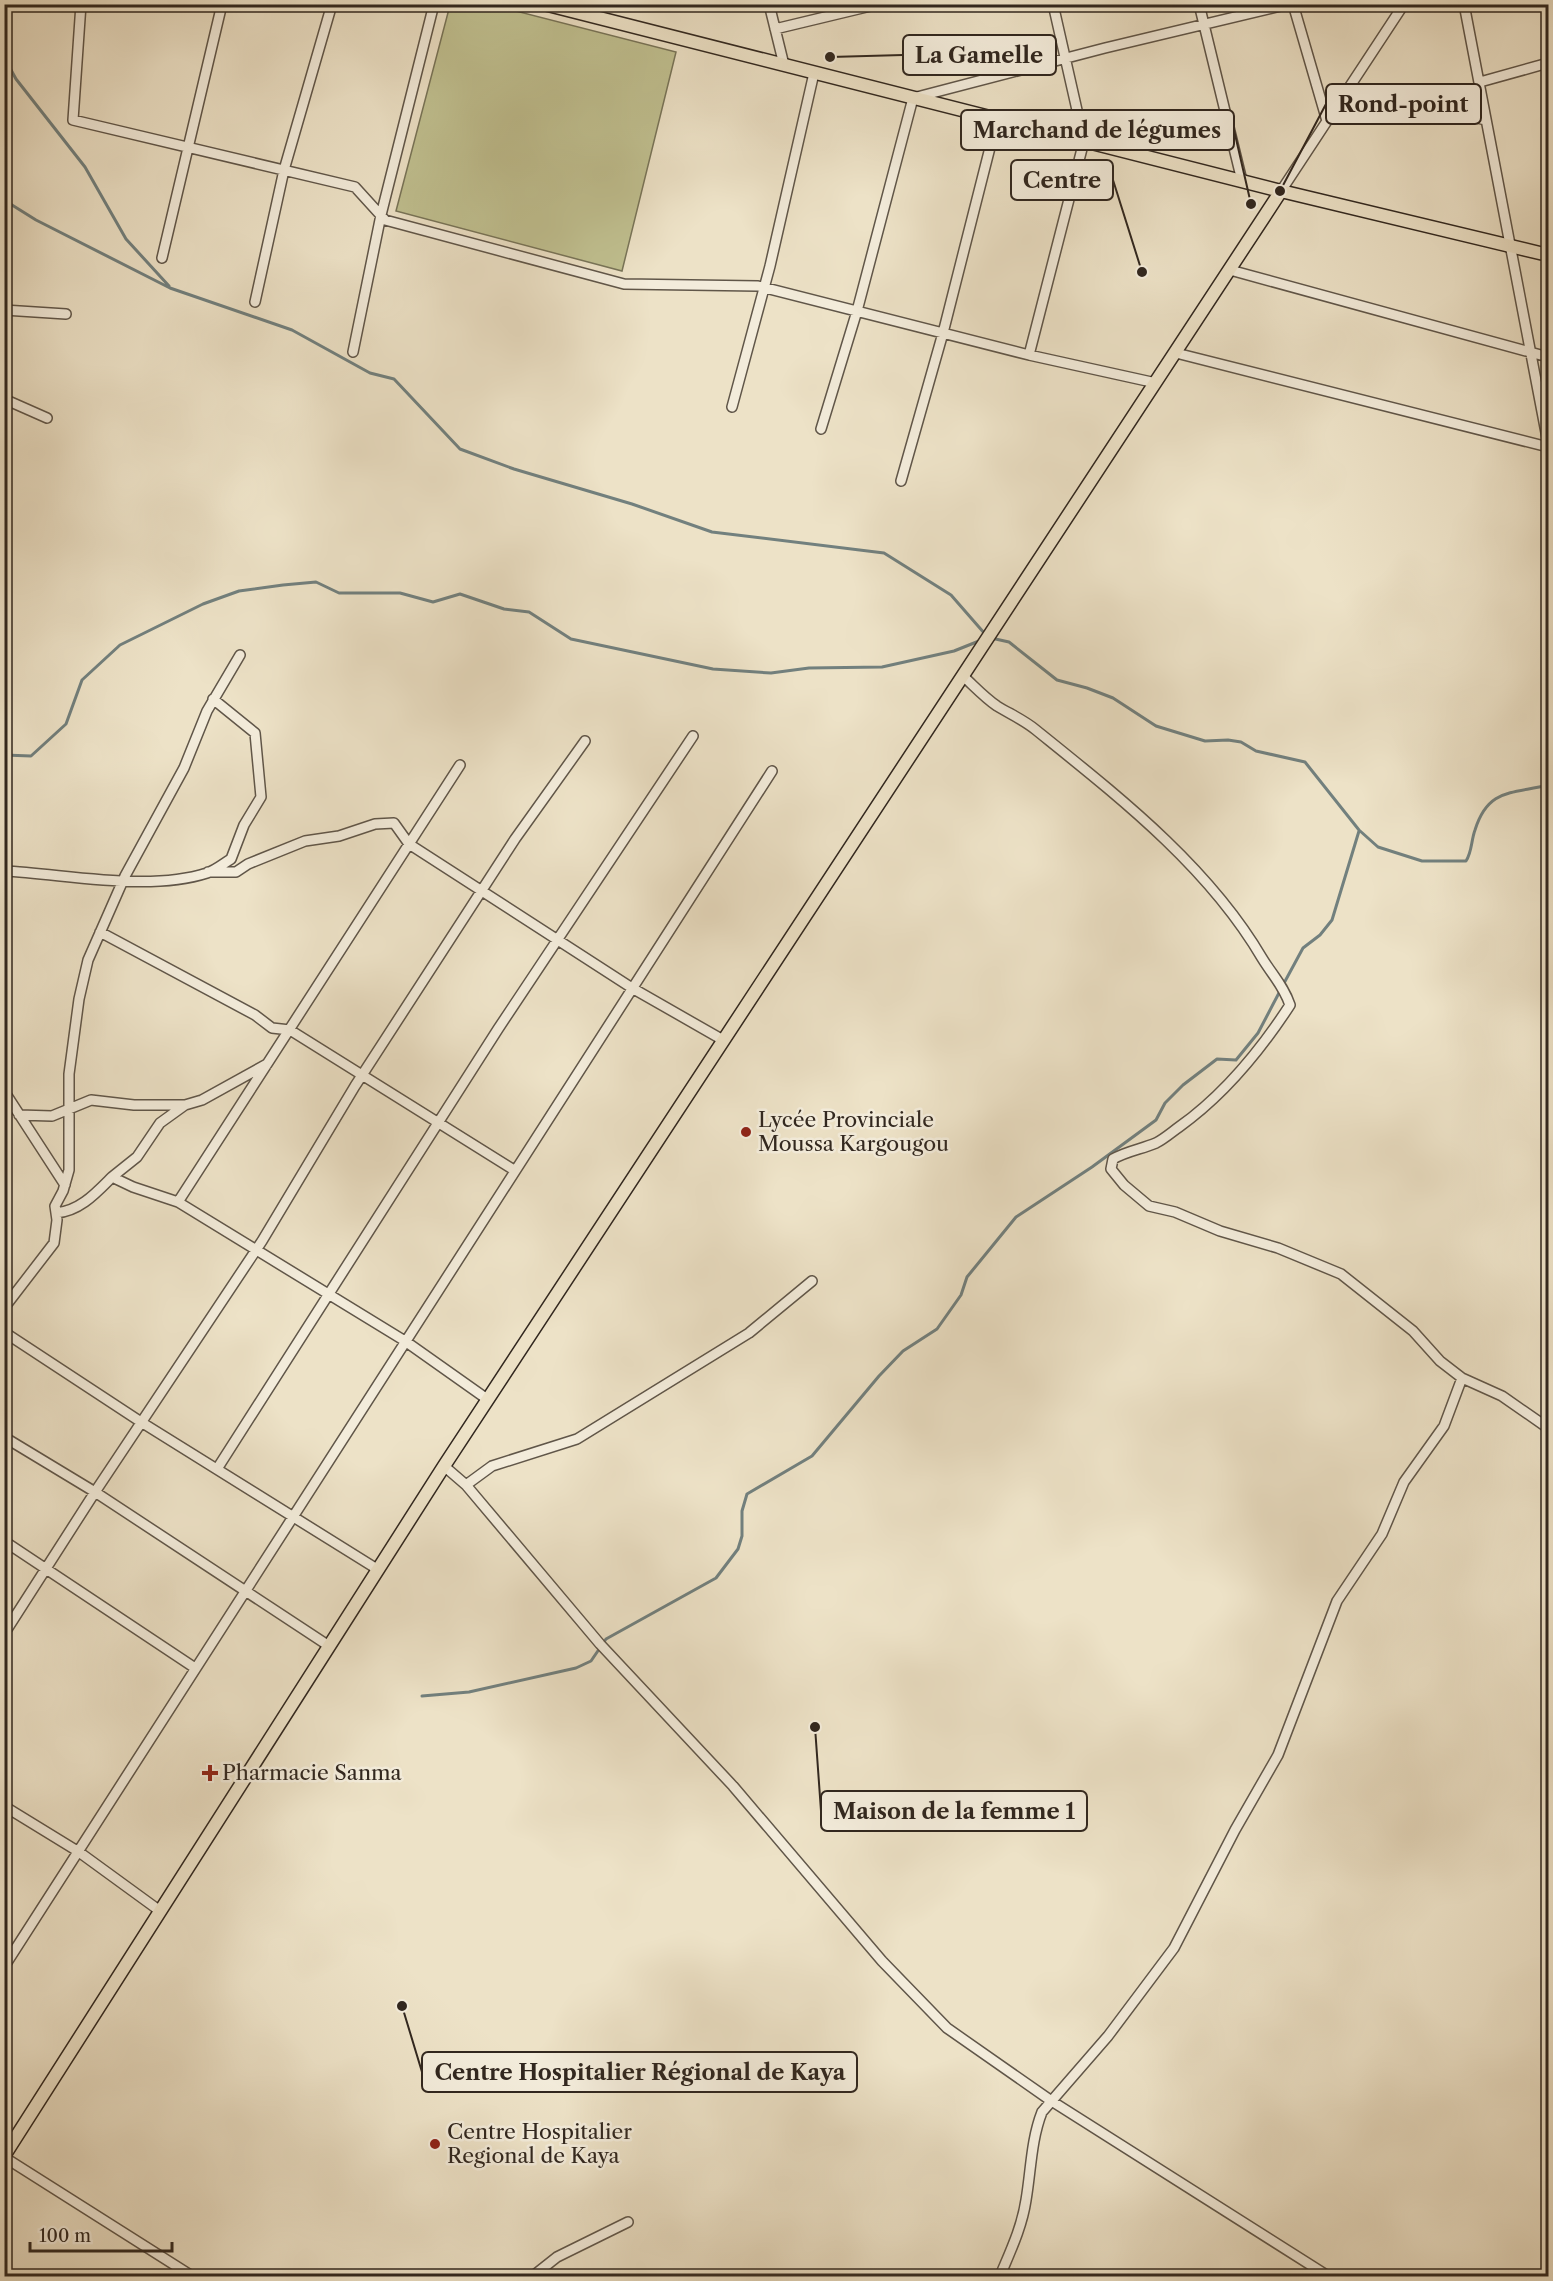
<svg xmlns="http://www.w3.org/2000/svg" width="1553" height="2281" font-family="'Libre Caslon Text',serif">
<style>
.green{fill:#c0c090;stroke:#787458;stroke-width:1.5}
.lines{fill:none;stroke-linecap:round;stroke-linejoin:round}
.stream{stroke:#72807e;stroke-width:3}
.minor-casing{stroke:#605649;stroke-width:12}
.major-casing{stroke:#31271f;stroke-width:15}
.minor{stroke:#f3ecdb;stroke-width:9}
.major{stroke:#ede2c7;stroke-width:12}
.poi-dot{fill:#8f2418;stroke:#f3ecdb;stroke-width:2}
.labels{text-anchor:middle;stroke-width:5;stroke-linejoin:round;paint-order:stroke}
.poi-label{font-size:21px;fill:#31271f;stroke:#f3ecdb;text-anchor:start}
.leader{fill:none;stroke:#31271f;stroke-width:2}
.callout-dot{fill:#31271f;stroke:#f3ecdb;stroke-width:2}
.callout{fill:#f3ecdb;stroke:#31271f;stroke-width:2}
.callout-label{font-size:22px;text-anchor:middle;font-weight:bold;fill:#31271f}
</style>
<rect width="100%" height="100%" fill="#ede2c7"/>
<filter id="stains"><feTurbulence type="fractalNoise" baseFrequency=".00333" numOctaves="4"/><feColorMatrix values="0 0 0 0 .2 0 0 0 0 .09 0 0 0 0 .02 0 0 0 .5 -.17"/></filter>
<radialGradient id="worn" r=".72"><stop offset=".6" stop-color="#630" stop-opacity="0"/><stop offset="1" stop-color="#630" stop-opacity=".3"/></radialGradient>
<path class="green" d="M450 5H492L676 52 622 271 396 211Z"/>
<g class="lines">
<path class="stream" d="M4 57 16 79 85 167 126 239 169 286
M4 200 36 220 170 288 292 330 370 373 394 379 460 449 514 469 632 504 712 532 884 553 951 595 985 634
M991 638 1009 642 1057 680 1087 688 1113 698 1156 726 1205 741 1228 740 1241 742 1256 751 1305 762 1359 830 1378 847 1422 861H1466C1472 852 1471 841 1475 830 1488 788 1512 794 1548 785
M4 755 31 756 66 724 82 680 120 645 203 604 239 591 283 585 316 582 339 593H400L433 602 460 594 504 609 529 612 571 639 713 669 771 673 809 668 882 667 954 651 979 641
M1283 985 1303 948 1320 935 1332 920 1359 831
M422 1696 469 1692 576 1668 591 1661 606 1639 716 1578 738 1549 742 1536V1511L747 1494 812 1456 879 1376 903 1351 937 1329 961 1295 967 1277 1016 1217 1092 1167 1156 1120 1165 1103 1183 1085 1217 1059 1236 1060 1258 1033 1280 991"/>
<defs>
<path id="minor" d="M81 4 73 120 355 187 385 220 624 284 758 286 1029 355 1156 383
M769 4 784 65
M1199 4 1242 181
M1293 4 1327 121
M1464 4 1548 443
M775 29 879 4
M1480 82 1548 63
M1348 88 1486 120
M1281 191 1404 4
M162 258 222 4
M1230 270 1548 357
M255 302 284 170 332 4
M4 310 66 314
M353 352 381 215 434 4
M1176 353 1548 447
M1029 355 1084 141 1053 4
M4 399 47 418
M732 407 770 266 814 73
M821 429 857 311 913 98 1105 48 1289 4
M901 481 943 333 997 120
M963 676C974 686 985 698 997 706 1010 714 1024 720 1036 730 1119 797 1208 866 1262 958 1273 976 1283 985 1290 1005 1260 1051 1224 1095 1179 1127 1172 1132 1164 1139 1156 1143 1142 1149 1127 1151 1113 1159L1111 1169 1124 1185 1149 1206 1175 1212 1220 1231 1278 1248 1341 1274 1413 1331 1440 1361 1462 1378 1502 1396 1548 1428
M4 871C66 874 148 892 207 873 216 870 224 863 231 859L244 825 261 797 255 733 213 699
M208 872H236L248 864 305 841 339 836 375 824 394 823 409 844 632 988 723 1040
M100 932 255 1015 272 1028 290 1030 514 1170
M4 1091 65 1185
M19 1115 52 1116 91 1100 134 1105H185
M112 1177 137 1157 160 1123 185 1105 202 1100 267 1064
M178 1202 460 765
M56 1213C80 1211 96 1193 112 1177L133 1187 178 1202 405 1341 487 1399
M4 1308 54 1243 57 1220 55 1206 63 1191 69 1170V1074L79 999 88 960 125 876 184 768 207 711 240 655
M4 1332 141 1422 377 1569
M4 1437 95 1492 329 1646
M444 1466 466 1485 600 1644 733 1786 882 1961 947 2028 1050 2100 1328 2276
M217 1469 498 1029 693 736
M466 1485 492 1466 577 1439 749 1333 812 1281
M4 1541 195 1668
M4 1634 95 1492 262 1241 355 1086 515 839 585 741
M4 1806 79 1852 160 1911
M4 1967 772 771
M4 2157 192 2276
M533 2276 557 2257 628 2222
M1000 2276C1010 2252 1022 2227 1026 2200 1031 2171 1031 2140 1042 2112L1108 2036 1174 1948 1235 1830 1278 1755 1337 1601 1382 1534 1404 1482 1444 1426 1462 1378"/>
<path id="major" d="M544 4 1281 191 1548 255
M4 2156 444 1466 1281 191"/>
</defs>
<use href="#minor" class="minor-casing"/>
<use href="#major" class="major-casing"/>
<use href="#minor" class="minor"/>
<use href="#major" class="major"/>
</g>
<g class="poi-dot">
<circle cx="746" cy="1132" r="6"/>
<path d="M207 1764h6v6h6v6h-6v6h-6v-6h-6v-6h6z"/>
<circle cx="435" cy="2144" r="6"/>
</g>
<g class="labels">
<g class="poi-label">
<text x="758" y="1127">Lycée Provinciale<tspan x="758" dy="24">Moussa Kargougou</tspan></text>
<text x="222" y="1780">Pharmacie Sanma</text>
<text x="447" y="2139">Centre Hospitalier<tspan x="447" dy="24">Regional de Kaya</tspan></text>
</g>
</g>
<path class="leader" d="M830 57L903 55M1280 191L1326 104M1251 204L1234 130M1142 272L1113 180M815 1727L821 1811M402 2006L422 2072"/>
<g class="callout-dot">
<circle cx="830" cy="57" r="6"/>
<circle cx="1280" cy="191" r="6"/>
<circle cx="1251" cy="204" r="6"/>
<circle cx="1142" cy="272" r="6"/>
<circle cx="815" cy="1727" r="6"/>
<circle cx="402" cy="2006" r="6"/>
</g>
<g class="callout">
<rect x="903" y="35" width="153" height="40" rx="6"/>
<rect x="1326" y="84" width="155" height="40" rx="6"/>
<rect x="961" y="110" width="273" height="40" rx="6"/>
<rect x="1011" y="160" width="102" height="40" rx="6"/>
<rect x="821" y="1791" width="266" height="40" rx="6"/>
<rect x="422" y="2052" width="435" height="40" rx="6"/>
</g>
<g class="callout-label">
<text x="979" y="63">La Gamelle</text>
<text x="1403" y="112">Rond-point</text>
<text x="1097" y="138">Marchand de légumes</text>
<text x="1062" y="188">Centre</text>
<text x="954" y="1819">Maison de la femme 1</text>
<text x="640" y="2080">Centre Hospitalier Régional de Kaya</text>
</g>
<rect width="1553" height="2281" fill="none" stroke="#ede2c7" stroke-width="24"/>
<rect x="6" y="6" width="1541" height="2269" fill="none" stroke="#31271f" stroke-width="3"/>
<rect x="12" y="12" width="1529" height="2257" fill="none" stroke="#31271f" stroke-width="1.5"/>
<path d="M30 2242v9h142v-9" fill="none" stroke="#31271f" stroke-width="3"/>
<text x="39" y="2242" font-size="18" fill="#31271f" stroke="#f3ecdb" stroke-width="4.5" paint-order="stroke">100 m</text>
<rect width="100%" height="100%" filter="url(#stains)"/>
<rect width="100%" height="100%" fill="url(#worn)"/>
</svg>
